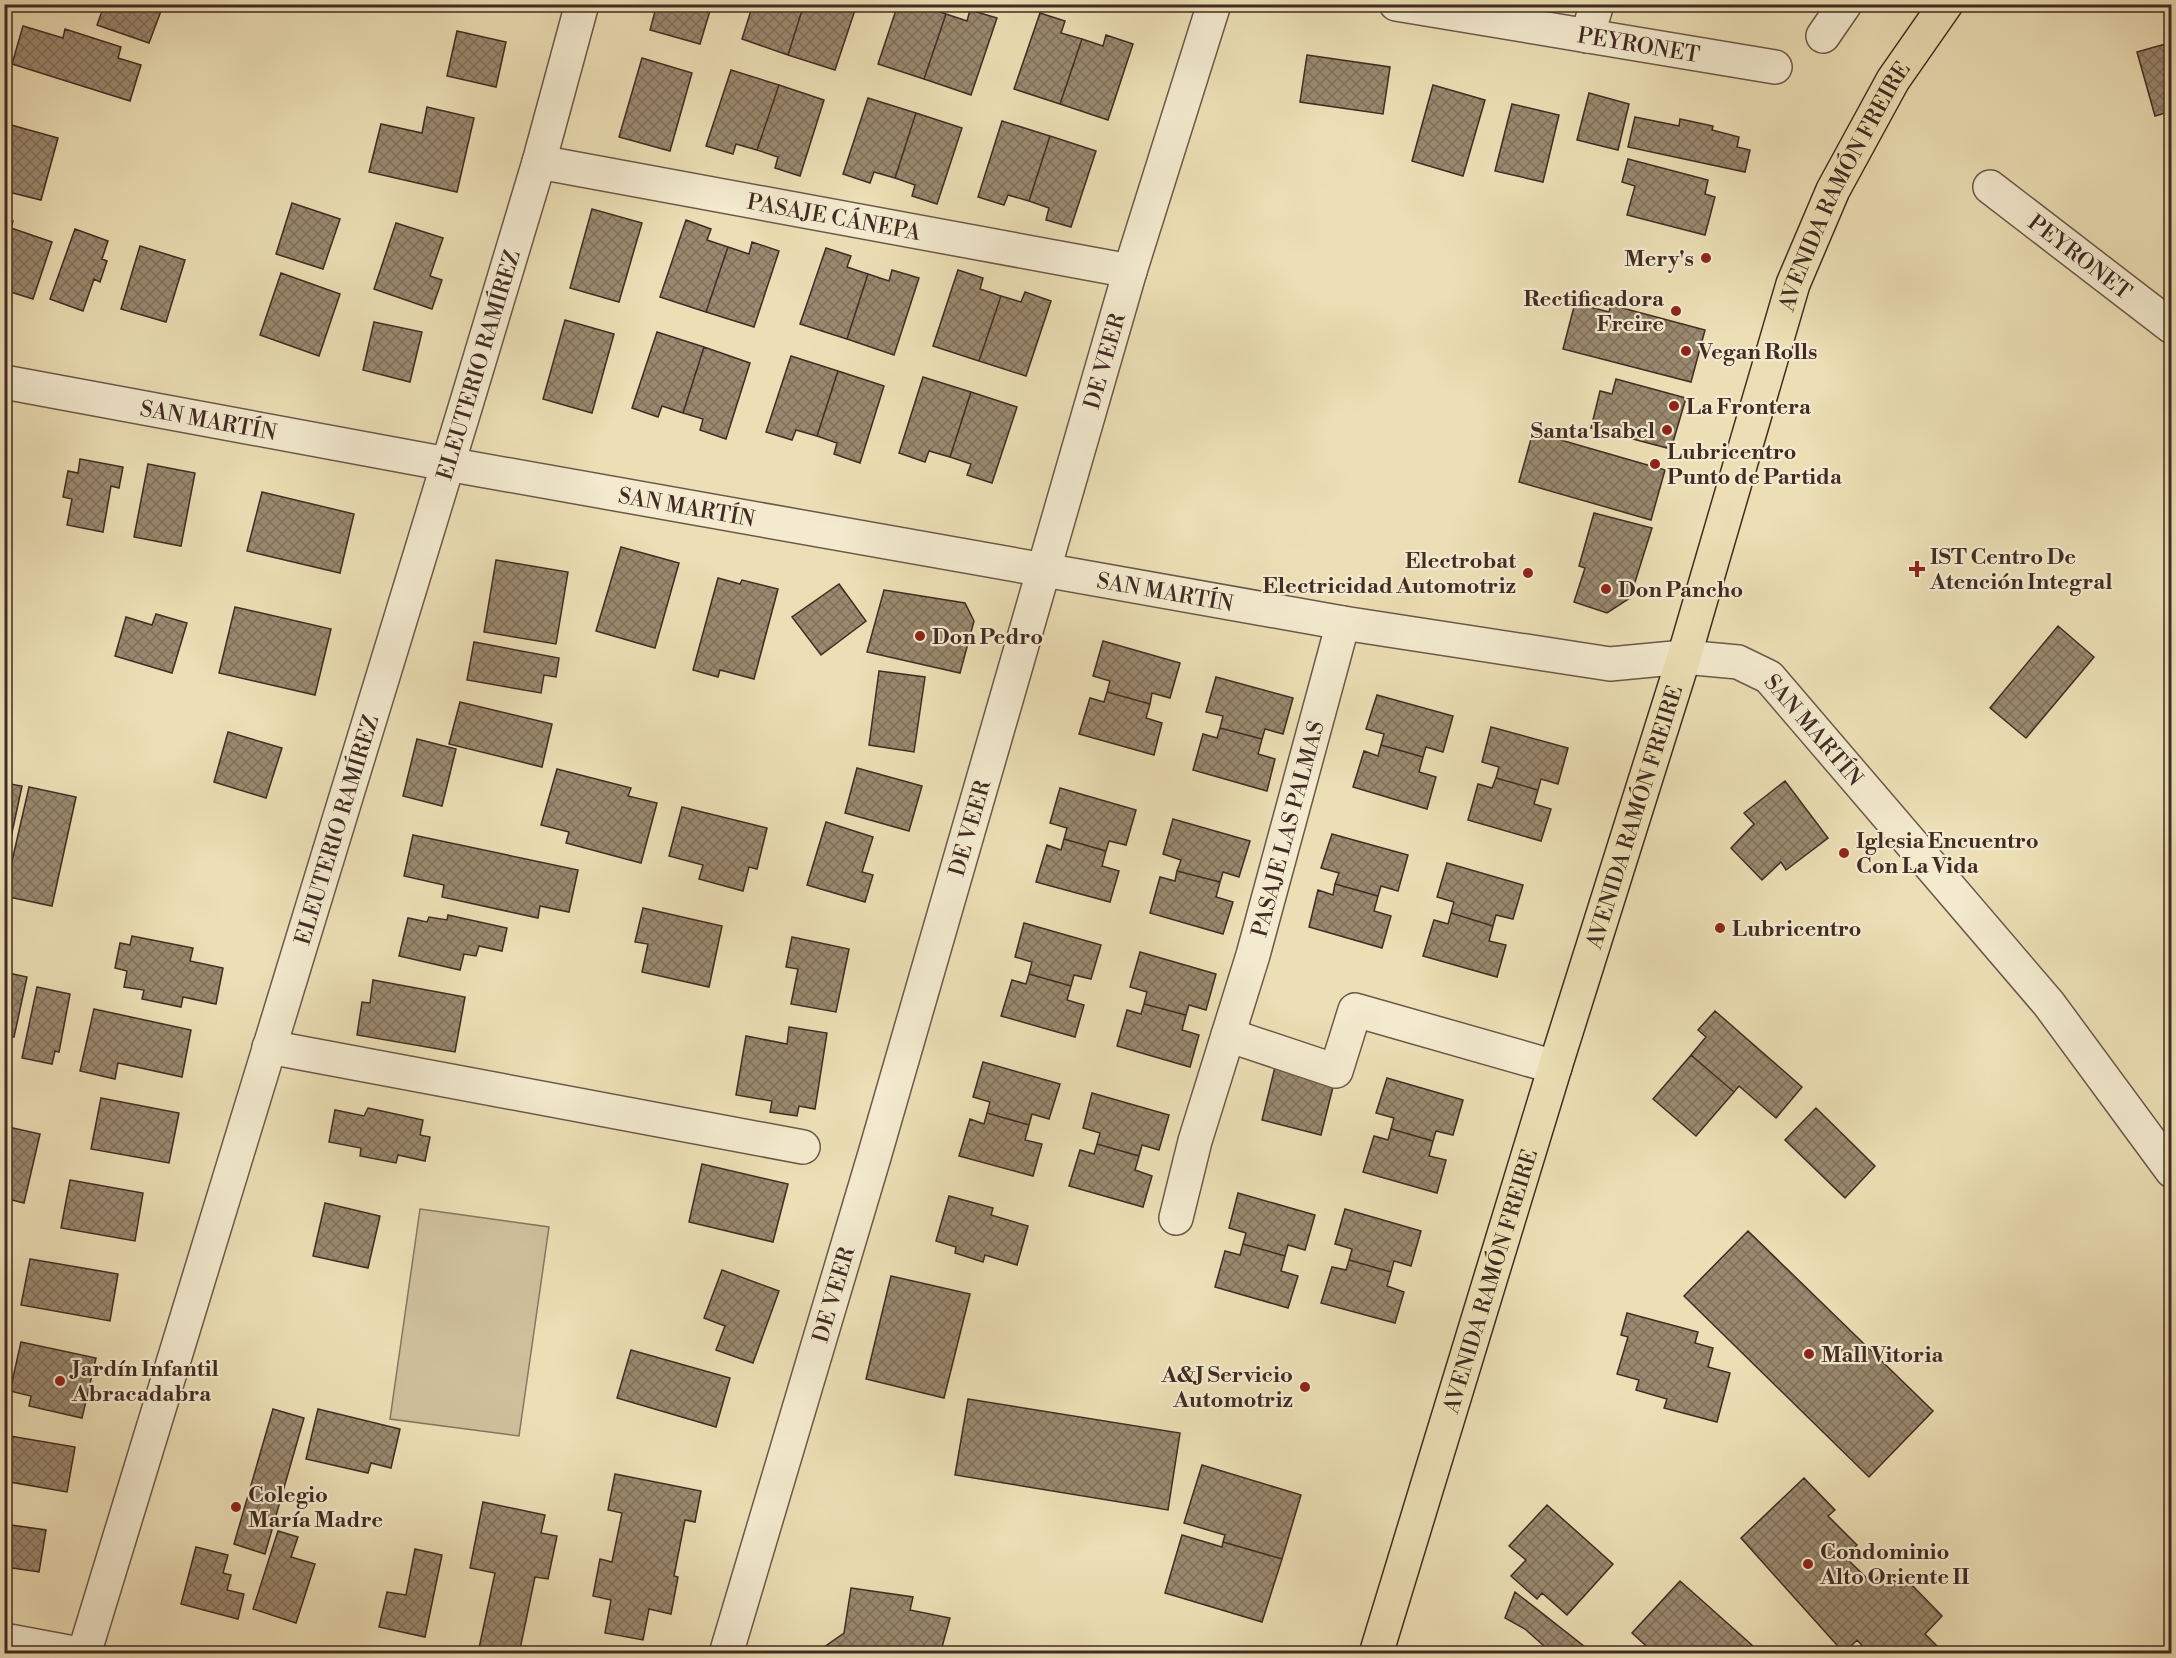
<svg xmlns="http://www.w3.org/2000/svg" width="2176" height="1658" font-family="'Libre Bodoni',serif">
<style>
.pitch{fill:#cfc09c;stroke:#887660;stroke-width:1.5}
.building{fill:url(#building-cross-hatch);stroke:#412b23;stroke-width:1.5}
.lines{fill:none;stroke-linecap:round;stroke-linejoin:round}
.minor-casing{stroke:#6c5848;stroke-width:36}
.tertiary-casing{stroke:#6c5848;stroke-width:36}
.primary-casing{stroke:#412b23;stroke-width:36}
.minor{stroke:#f3eacf;stroke-width:33}
.tertiary{stroke:#f3eacf;stroke-width:33}
.primary{stroke:#ecdfb5;stroke-width:33}
.poi-dot{fill:#8f2418;stroke:#f3eacf;stroke-width:2}
.labels{text-anchor:middle;stroke-width:4.5;stroke-linejoin:round;paint-order:stroke}
.street-label{font-size:22px;fill:#412b23;stroke:#f3eacf}
.poi-label{font-size:22px;font-weight:bold;fill:#412b23;stroke:#f3eacf;text-anchor:start}
</style>
<defs>
<pattern id="building-cross-hatch" width="8" height="8" patternUnits="userSpaceOnUse" patternTransform="scale(1.5)"><rect width="8" height="8" fill="#9a896f"/><path d="M0 0l8 8M0 8l8-8" fill="none" stroke="#7f705b"/></pattern>
</defs>
<rect width="100%" height="100%" fill="#ecdfb5"/>
<filter id="stains"><feTurbulence type="fractalNoise" baseFrequency=".00333" numOctaves="4"/><feColorMatrix values="0 0 0 0 .2 0 0 0 0 .09 0 0 0 0 .02 0 0 0 .5 -.17"/></filter>
<radialGradient id="worn" r=".72"><stop offset=".6" stop-color="#630" stop-opacity="0"/><stop offset="1" stop-color="#630" stop-opacity=".3"/></radialGradient>
<path class="pitch" d="M420 1209 549 1227 519 1436 390 1419Z"/>
<path class="building" d="M84 4H142L161 11 149 43 97 25 102 11Z
M657 4H712L700 44 650 30Z
M753 4H804L788 55 742 39Z
M804 4H857L835 70 788 55Z
M898 4H926L925 7 946 14 924 79 878 64Z
M970 10 997 18 971 95 924 79 946 14 967 21Z
M1040 13 1065 21 1061 33 1082 39 1060 104 1014 89Z
M23 26 63 38 65 29 121 47 118 58 141 65 130 101 12 64Z
M457 31 506 42 496 87 447 76Z
M1106 35 1133 44 1108 120 1060 104 1082 39 1103 46Z
M2172 42V111L2155 116 2137 52Z
M1307 55 1390 67 1383 114 1300 102Z
M642 58 692 73 670 151 619 137Z
M731 70 779 85 757 150 736 144 733 154 706 146Z
M779 85 824 100 800 176 775 168 778 157 757 150Z
M1433 85 1485 100 1463 176 1412 161Z
M1589 93 1629 104 1618 150 1577 140Z
M868 98 916 113 895 178 874 172 870 183 843 174Z
M1512 104 1559 115 1543 182 1495 171Z
M427 107 474 118 457 192 369 172 381 124 422 133Z
M916 113 962 128 937 204 912 196 915 185 895 178Z
M1635 117 1679 126 1680 119 1713 126 1712 130 1739 137 1737 147 1750 150 1745 172 1628 147Z
M1002 121 1050 136 1029 201 1008 195 1004 205 978 197Z
M4 123 58 138 41 200 4 191Z
M1050 136 1096 151 1071 227 1046 220 1049 208 1029 201Z
M1628 159 1708 180 1705 194 1715 197 1705 235 1627 215 1635 186 1622 182Z
M292 203 340 219 323 269 276 254Z
M592 209 642 223 619 302 570 288Z
M4 218 13 221 11 228 52 242 33 299 4 290Z
M686 220 711 229 707 240 728 247 706 312 660 297Z
M396 223 443 238 430 276 442 280 432 309 374 289Z
M75 229 108 241 102 259 107 261 100 282 94 279 83 311 50 299Z
M752 242 779 251 754 327 706 312 728 247 749 254Z
M140 246 185 260 166 322 121 309Z
M826 248 851 256 847 267 868 274 847 339 800 324Z
M892 270 919 278 894 355 847 339 868 274 889 281Z
M958 270 983 278 980 289 1001 296 979 361 933 346Z
M281 273 340 294 319 356 260 335Z
M1025 292 1051 301 1026 376 979 361 1001 296 1021 302Z
M1575 303 1609 312 1611 305 1705 330 1691 382 1563 349Z
M565 320 614 334 592 413 543 399Z
M374 322 422 332 410 382 363 370Z
M657 332 704 347 683 413 662 406 658 417 632 408Z
M704 347 750 363 726 439 700 430 703 419 683 413Z
M791 356 838 371 817 436 796 430 792 440 766 432Z
M838 371 884 386 860 463 834 454 837 443 817 436Z
M923 377 971 392 950 457 929 451 925 462 899 453Z
M1616 379 1686 398 1671 449 1591 428 1600 391 1612 394Z
M971 392 1017 407 992 483 967 475 971 464 950 457Z
M1533 432 1665 470 1651 520 1519 482Z
M80 459 123 467 119 488 111 486 103 532 67 525 72 499 63 497 68 471 78 473Z
M148 464 195 473 181 546 134 537Z
M262 492 354 514 340 573 247 551Z
M1594 513 1652 528 1630 598 1607 613 1574 602 1585 568 1579 566Z
M621 547 679 563 655 648 596 631Z
M496 560 568 572 556 644 484 632Z
M718 578 740 584 742 580 778 589 754 679 720 670 718 677 693 670Z
M839 584 866 621 821 655 792 617Z
M884 590 965 603 974 621 960 673 867 652Z
M235 607 331 629 315 695 219 673Z
M156 614 187 623 172 673 115 656 126 617 152 625Z
M2058 626 2094 657 2026 738 1990 708Z
M1103 641 1180 663 1170 698 1152 693 1150 704 1107 692 1110 681 1093 676Z
M474 642 559 658 556 677 544 675 541 693 467 680Z
M879 671 925 677 914 752 869 745Z
M1216 677 1293 698 1283 734 1265 729 1262 739 1220 728 1223 716 1206 712Z
M1107 692 1150 704 1146 718 1162 723 1154 755 1079 734 1090 698 1104 702Z
M1377 695 1453 716 1443 752 1426 747 1423 757 1381 745 1384 734 1366 729Z
M460 702 552 724 542 767 449 744Z
M1491 727 1568 748 1558 784 1541 779 1538 790 1496 778 1499 767 1482 762Z
M1220 728 1262 739 1258 754 1275 759 1267 791 1193 770 1203 734 1217 738Z
M228 732 282 748 266 798 214 782Z
M417 739 456 749 442 806 403 796Z
M1381 745 1423 757 1419 772 1436 777 1427 809 1353 787 1364 751 1378 756Z
M857 768 922 786 909 831 845 813Z
M557 769 631 788 628 796 657 803 641 863 566 843 569 832 541 825Z
M1496 778 1538 790 1534 804 1551 809 1541 841 1468 820 1478 784 1492 788Z
M1785 781 1828 838 1786 870 1781 862 1762 880 1731 848 1754 824 1744 813Z
M4 783 22 786 4 870Z
M29 787 76 797 52 906 4 896Z
M1060 788 1136 810 1126 845 1109 841 1106 851 1064 839 1067 828 1050 823Z
M682 807 767 828 757 869 749 867 743 891 699 879 703 865 669 856Z
M1173 819 1250 841 1239 877 1223 872 1220 882 1177 871 1181 860 1163 854Z
M826 822 873 837 862 872 873 875 865 902 807 885Z
M1332 834 1408 855 1398 891 1381 886 1378 896 1335 884 1339 873 1321 868Z
M413 835 578 870 569 912 540 906 538 918 442 897 444 885 404 876Z
M1064 839 1106 851 1102 866 1119 871 1110 902 1036 882 1047 845 1061 850Z
M1447 863 1523 885 1513 919 1496 915 1493 926 1451 913 1454 902 1437 897Z
M1177 871 1220 882 1216 897 1233 902 1223 934 1150 913 1160 877 1175 881Z
M1335 884 1378 896 1374 911 1391 916 1382 948 1309 927 1318 890 1333 895Z
M643 908 722 926 709 987 642 972 648 944 635 942Z
M1451 913 1493 926 1489 941 1506 945 1497 977 1423 956 1434 920 1448 924Z
M448 915 507 928 502 951 479 946 476 956 464 954 460 970 399 956 408 918 427 922 429 917 447 920Z
M1024 923 1101 945 1091 979 1074 975 1071 986 1029 974 1032 962 1015 957Z
M132 936 193 948 190 961 223 968 216 1004 183 997 181 1007 142 999 144 990 124 987 127 971 115 968 120 943 130 945Z
M792 937 849 949 836 1012 791 1004 798 969 786 967Z
M1140 952 1216 974 1206 1010 1189 1005 1186 1015 1144 1004 1147 992 1130 987Z
M4 972 27 977 14 1037 6 1035 4 1041Z
M1029 974 1071 986 1067 1000 1084 1005 1075 1037 1001 1016 1012 980 1026 984Z
M373 980 465 997 455 1052 357 1035 362 1002 370 1003Z
M37 987 70 994 59 1052 55 1051 52 1064 22 1058Z
M1144 1004 1186 1015 1182 1030 1199 1035 1190 1067 1117 1046 1127 1010 1141 1014Z
M94 1009 191 1030 182 1077 118 1063 115 1079 80 1071Z
M1715 1011 1802 1087 1776 1118 1739 1086 1734 1092 1691 1055 1706 1037 1698 1030Z
M789 1027 827 1033 815 1109 799 1106 797 1116 770 1112 772 1101 736 1095 746 1036 787 1044Z
M1691 1055 1734 1092 1696 1136 1653 1099Z
M983 1062 1060 1084 1049 1119 1032 1114 1029 1125 987 1113 990 1102 973 1097Z
M1275 1067 1334 1083 1321 1135 1262 1120Z
M1387 1078 1463 1100 1453 1135 1436 1131 1433 1141 1391 1129 1394 1118 1376 1113Z
M1092 1093 1169 1115 1159 1150 1142 1145 1139 1156 1097 1144 1100 1133 1083 1128Z
M101 1098 179 1113 169 1163 91 1149Z
M368 1108 423 1120 420 1135 430 1137 425 1161 398 1155 396 1163 360 1156 361 1148 329 1142 335 1110 364 1116Z
M1816 1108 1875 1166 1845 1198 1785 1140Z
M987 1113 1029 1125 1025 1140 1042 1144 1033 1176 959 1156 970 1119 984 1124Z
M4 1126 40 1134 24 1203 4 1198Z
M1391 1129 1433 1141 1429 1156 1446 1160 1437 1193 1363 1172 1374 1136 1388 1140Z
M1097 1144 1139 1156 1135 1170 1152 1176 1143 1207 1069 1186 1080 1150 1094 1154Z
M702 1164 788 1184 773 1242 689 1222Z
M70 1180 143 1193 135 1241 61 1228Z
M1238 1193 1315 1215 1305 1250 1288 1245 1285 1256 1243 1244 1246 1233 1229 1228Z
M949 1196 993 1208 991 1215 1028 1226 1017 1265 985 1255 983 1262 955 1253 956 1247 936 1241Z
M325 1203 380 1216 368 1268 313 1256Z
M1345 1209 1421 1231 1411 1266 1394 1261 1391 1272 1349 1260 1352 1249 1335 1244Z
M1748 1231 1933 1411 1869 1477 1684 1296Z
M4 1235 11 1237 4 1276Z
M1243 1244 1285 1256 1281 1271 1298 1276 1288 1308 1215 1287 1225 1251 1240 1255Z
M30 1259 118 1274 110 1321 21 1305Z
M1349 1260 1391 1272 1387 1286 1404 1292 1395 1323 1321 1303 1332 1267 1346 1270Z
M722 1270 779 1291 753 1363 716 1350 725 1326 704 1318Z
M891 1276 970 1294 944 1398 866 1379Z
M1627 1313 1698 1332 1695 1343 1713 1348 1708 1367 1730 1373 1717 1422 1664 1408 1667 1399 1636 1390 1639 1380 1617 1374 1628 1337 1621 1335Z
M21 1342 96 1358 82 1418 29 1406 31 1396 10 1391Z
M631 1350 730 1378 716 1427 617 1398Z
M968 1399 1180 1433 1168 1510 955 1475Z
M273 1409 304 1418 265 1554 234 1544Z
M318 1409 400 1429 391 1468 371 1463 368 1473 306 1459Z
M4 1435 75 1447 67 1492 4 1481Z
M1202 1465 1301 1495 1282 1559 1223 1542 1225 1535 1184 1523Z
M615 1474 701 1491 695 1522 685 1520 674 1576 678 1577 671 1614 649 1609 643 1640 605 1633 611 1600 593 1596 600 1559 612 1562 622 1513 608 1510Z
M1804 1478 1835 1510 1828 1516 1857 1545 1845 1557 1872 1583 1884 1571 1901 1587 1908 1581 1942 1616 1925 1634 1945 1654H1870L1857 1640 1844 1653 1741 1538Z
M483 1502 545 1515 541 1533 557 1536 548 1579 535 1577 519 1654H504L479 1648 495 1573 470 1568Z
M1547 1505 1613 1564 1567 1615 1542 1593 1537 1599 1511 1576 1526 1560 1509 1546Z
M4 1524 46 1530 39 1572 6 1567 7 1559 4 1558Z
M278 1531 298 1537 291 1557 315 1564 296 1623 253 1609Z
M1182 1535 1222 1547 1223 1542 1282 1559 1262 1622 1165 1593Z
M196 1547 228 1555 223 1573 231 1575 227 1590 244 1594 238 1619 181 1604Z
M415 1549 442 1555 425 1637 379 1627 387 1592 406 1595Z
M1680 1581 1753 1646 1746 1654H1655L1632 1633Z
M851 1588 913 1597 910 1610 950 1618 942 1647 965 1650 964 1654H814L844 1633Z
M1515 1592 1594 1654H1553L1525 1629 1505 1618Z"/>
<g class="lines">
<defs>
<g id="minor">
<path id="s1" d="M1396 4 1775 67"/>
<path d="M1587 36 1597 4"/>
<path d="M1823 36 1845 4"/>
<path id="s2" d="M539 162 1130 271"/>
<path id="s3" d="M1990 187 2172 327"/>
<path id="s4" d="M4 382 447 464 1343 623 1610 664 1684 657 1738 662 1769 677 2049 1004 2172 1171"/>
<path d="M1228 1035 1336 1071 1355 1010 1555 1067"/>
<path d="M269 1047 803 1147"/>
<path id="s5" d="M1176 1218 1195 1141 1253 955 1343 623"/>
<path id="s6" d="M84 1654 465 408 539 162 582 4"/>
<path id="s7" d="M726 1654 874 1157 1130 271 1214 4"/>
</g>
<path id="tertiary" d="M4 1640 79 1654"/>
<g id="primary">
<path id="s8" d="M1376 1654 1555 1067 1684 657 1793 284 1833 190 1893 80 1946 4"/>
</g>
</defs>
<use href="#minor" class="minor-casing"/>
<use href="#tertiary" class="tertiary-casing"/>
<use href="#primary" class="primary-casing"/>
<use href="#minor" class="minor"/>
<use href="#tertiary" class="tertiary"/>
<use href="#primary" class="primary"/>
</g>
<g class="poi-dot">
<circle cx="1706" cy="258" r="6"/>
<circle cx="1676" cy="311" r="6"/>
<circle cx="1686" cy="351" r="6"/>
<circle cx="1674" cy="406" r="6"/>
<circle cx="1667" cy="430" r="6"/>
<circle cx="1655" cy="464" r="6"/>
<path d="M1914 560h6v6h6v6h-6v6h-6v-6h-6v-6h6z"/>
<circle cx="1528" cy="573" r="6"/>
<circle cx="1606" cy="589" r="6"/>
<circle cx="920" cy="636" r="6"/>
<circle cx="1844" cy="853" r="6"/>
<circle cx="1720" cy="928" r="6"/>
<circle cx="1809" cy="1354" r="6"/>
<circle cx="60" cy="1381" r="6"/>
<circle cx="1305" cy="1387" r="6"/>
<circle cx="236" cy="1507" r="6"/>
<circle cx="1808" cy="1564" r="6"/>
</g>
<g class="labels">
<g class="street-label">
<text dy="8" stroke="none"><textPath href="#s1" startOffset="246">PEYRONET</textPath></text>
<text dy="8" stroke="none"><textPath href="#s8" startOffset="1542">AVENIDA RAMÓN FREIRE</textPath></text>
<text dy="8" stroke="none"><textPath href="#s2" startOffset="300">PASAJE CÁNEPA</textPath></text>
<text dy="8" stroke="none"><textPath href="#s3" startOffset="114">PEYRONET</textPath></text>
<text dy="8" stroke="none"><textPath href="#s7" startOffset="1347">DE VEER</textPath></text>
<text dy="8" stroke="none"><textPath href="#s6" startOffset="1348">ELEUTERIO RAMÍREZ</textPath></text>
<text dy="8" stroke="none"><textPath href="#s4" startOffset="208">SAN MARTÍN</textPath></text>
<text dy="8" stroke="none"><textPath href="#s4" startOffset="694">SAN MARTÍN</textPath></text>
<text dy="8" stroke="none"><textPath href="#s4" startOffset="1180">SAN MARTÍN</textPath></text>
<text dy="8" stroke="none"><textPath href="#s4" startOffset="1863">SAN MARTÍN</textPath></text>
<text dy="8" stroke="none"><textPath href="#s8" startOffset="876">AVENIDA RAMÓN FREIRE</textPath></text>
<text dy="8" stroke="none"><textPath href="#s7" startOffset="861">DE VEER</textPath></text>
<text dy="8" stroke="none"><textPath href="#s5" startOffset="405">PASAJE LAS PALMAS</textPath></text>
<text dy="8" stroke="none"><textPath href="#s6" startOffset="862">ELEUTERIO RAMÍREZ</textPath></text>
<text dy="8" stroke="none"><textPath href="#s8" startOffset="390">AVENIDA RAMÓN FREIRE</textPath></text>
<text dy="8" stroke="none"><textPath href="#s7" startOffset="375">DE VEER</textPath></text>
</g>
<g class="poi-label">
<text x="1694" y="266" text-anchor="end">Mery's</text>
<text x="1664" y="306" text-anchor="end">Rectificadora<tspan x="1664" dy="25">Freire</tspan></text>
<text x="1698" y="359">Vegan Rolls</text>
<text x="1686" y="414">La Frontera</text>
<text x="1655" y="438" text-anchor="end">Santa Isabel</text>
<text x="1667" y="459">Lubricentro<tspan x="1667" dy="25">Punto de Partida</tspan></text>
<text x="1930" y="564">IST Centro De<tspan x="1930" dy="25">Atención Integral</tspan></text>
<text x="1516" y="568" text-anchor="end">Electrobat<tspan x="1516" dy="25">Electricidad Automotriz</tspan></text>
<text x="1618" y="597">Don Pancho</text>
<text x="932" y="644">Don Pedro</text>
<text x="1856" y="848">Iglesia Encuentro<tspan x="1856" dy="25">Con La Vida</tspan></text>
<text x="1732" y="936">Lubricentro</text>
<text x="1821" y="1362">Mall Vitoria</text>
<text x="72" y="1376">Jardín Infantil<tspan x="72" dy="25">Abracadabra</tspan></text>
<text x="1293" y="1382" text-anchor="end">A&amp;J Servicio<tspan x="1293" dy="25">Automotriz</tspan></text>
<text x="248" y="1502">Colegio<tspan x="248" dy="25">María Madre</tspan></text>
<text x="1820" y="1559">Condominio<tspan x="1820" dy="25">Alto Oriente II</tspan></text>
</g>
</g>
<rect width="2176" height="1658" fill="none" stroke="#ecdfb5" stroke-width="24"/>
<rect x="6" y="6" width="2164" height="1646" fill="none" stroke="#412b23" stroke-width="3"/>
<rect x="12" y="12" width="2152" height="1634" fill="none" stroke="#412b23" stroke-width="1.5"/>
<rect width="100%" height="100%" filter="url(#stains)"/>
<rect width="100%" height="100%" fill="url(#worn)"/>
</svg>
